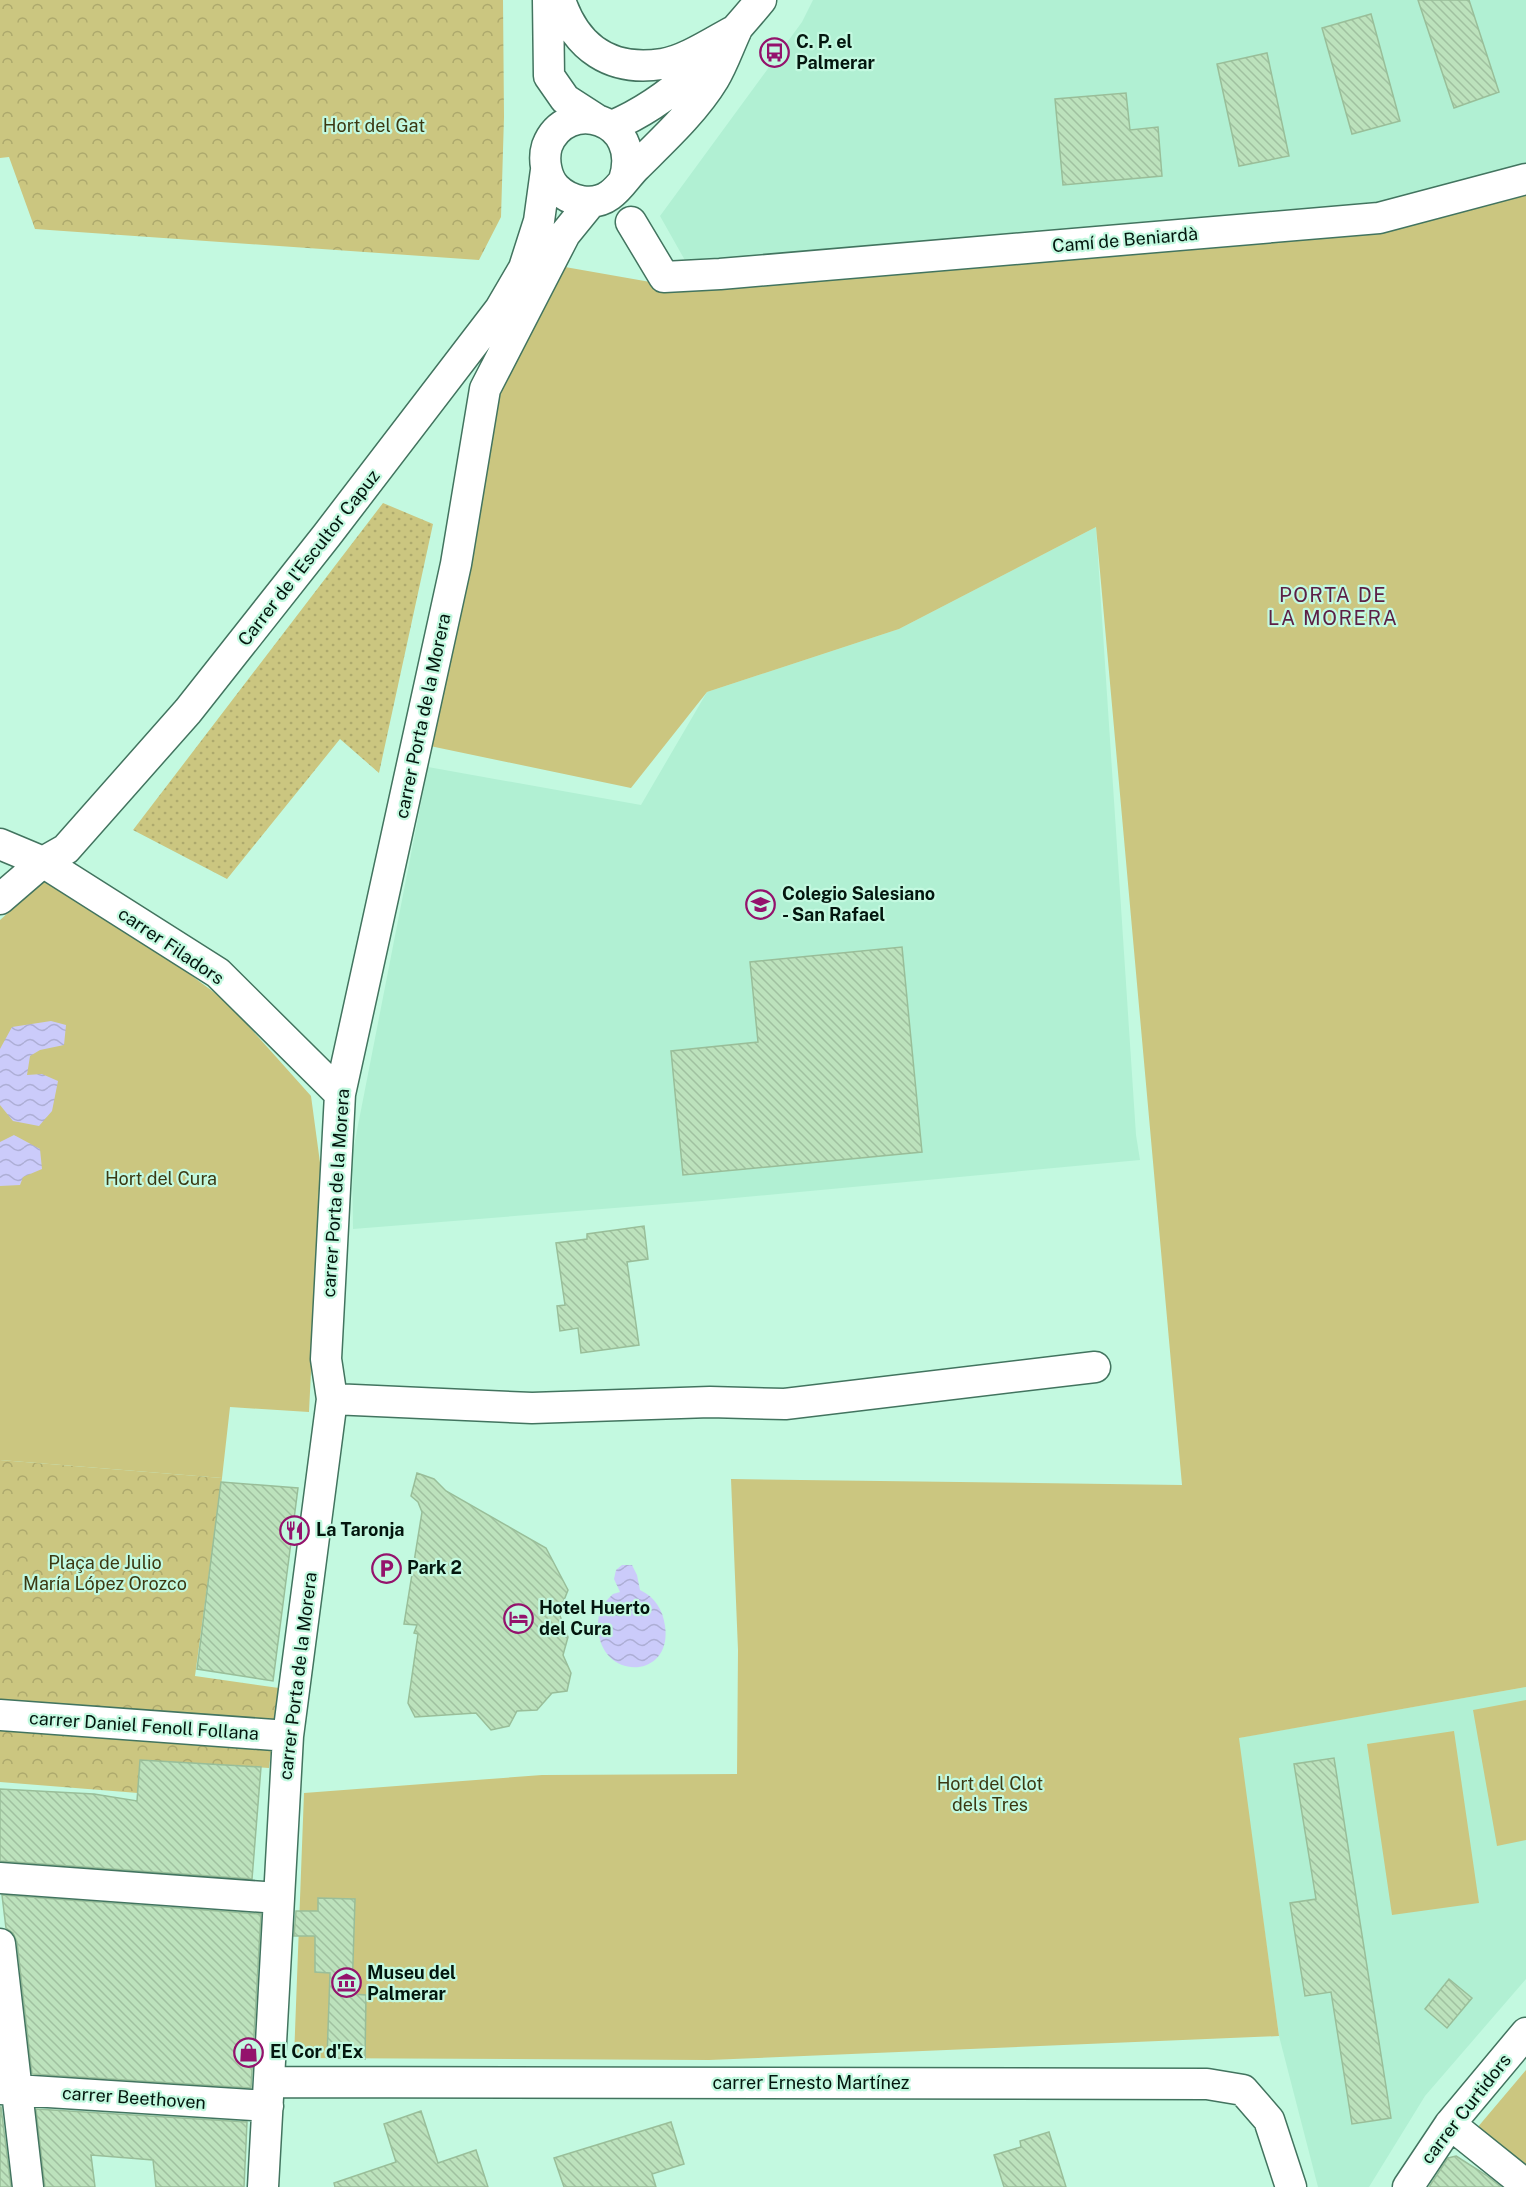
<svg xmlns="http://www.w3.org/2000/svg" width="1526" height="2187" font-family="'Public Sans',sans-serif">
<style>
.built{fill:#b1f0d3}
.grass{fill:url(#grass-dots)}
.park{fill:url(#park-crowns)}
.garden{fill:#cbc680}
.water{fill:url(#water-waves)}
.building{fill:url(#building-back-hatch);stroke:#99be99;stroke-width:1.5}
.lines{fill:none;stroke-linecap:round;stroke-linejoin:round}
.street-casing{stroke:#42745f;stroke-width:33}
.street{stroke:#fff;stroke-width:30}
.labels{text-anchor:middle;stroke-width:4.5;stroke-linejoin:round;paint-order:stroke}
.poi-label{font-size:18px;font-weight:bold;fill:#03160e;stroke:#c3f9e0;text-anchor:start}
.park-label{font-size:18px;fill:#3b3812;stroke:#c3f9e0}
.street-label{font-size:18px;fill:#03160e;stroke:#c3f9e0}
.neighbourhood-label{font-size:20px;letter-spacing:1.5px;fill:#5c2046;stroke:#c3f9e0}
</style>
<defs>
<pattern id="grass-dots" width="8" height="8" patternUnits="userSpaceOnUse" patternTransform="scale(1.5)"><rect width="8" height="8" fill="#cbc680"/><path d="M2 2h.1M6 6h.1" fill="none" stroke="#ada96d" stroke-width="1.8" stroke-linecap="round"/></pattern>
<pattern id="park-crowns" width="20" height="18" patternUnits="userSpaceOnUse" patternTransform="scale(1.5)"><rect width="20" height="18" fill="#cbc680"/><path d="M2 6a3 3 0 1 1 6 0M12 15a3 3 0 1 1 6 0" fill="none" stroke="#ada96d"/></pattern>
<pattern id="water-waves" width="16" height="10" patternUnits="userSpaceOnUse" patternTransform="scale(1.5)"><rect width="16" height="10" fill="#cbcbfa"/><path d="M0 5q4-4 8 0t8 0" fill="none" stroke="#adaed5"/></pattern>
<pattern id="building-back-hatch" width="6" height="6" patternUnits="userSpaceOnUse" patternTransform="scale(1.5)"><rect width="6" height="6" fill="#bce2bc"/><path d="M-1 5l2 2M0 0l6 6M5-1l2 2" fill="none" stroke="#a0c1a0"/></pattern>
</defs>
<rect width="100%" height="100%" fill="#c3f9e0"/>
<path class="built" d="M813 0H1526V163L1376 208 691 271 660 216 802 22Z
M1096 527 1136 1135 1140 1160 702 1201 353 1229 352 1156 428 767 641 805 707 692 899 629Z
M1526 1687V1979L1425 2096 1369 2187H1318L1279 2036 1238 1738Z"/>
<path class="grass" d="M383 503 433 524 379 773 340 739 227 879 133 830Z"/>
<path class="park" d="M0 0H503L504 117 501 217 479 260 35 229 9 157 0 158Z
M0 1460 222 1478 195 1676 279 1688 269 1768 141 1760 138 1793 0 1782Z"/>
<path class="garden" d="M1526 185V1687L1239 1738 1279 2036 709 2060 294 2058 304 1793 542 1775 737 1774 738 1650 731 1479 1182 1485 1096 527 899 629 707 692 631 788 430 746 467 436 565 267 656 283 1150 244Z
M44 881 109 914 227 1002 311 1096 321 1170 309 1412 230 1407 222 1478 0 1460V920Z
M1526 1700V1840L1497 1846 1473 1710Z
M1454 1731 1479 1903 1392 1915 1367 1744Z
M1526 2070V2165L1477 2128Z"/>
<path class="water" d="M51 1021 66 1025 64 1045 40 1050 30 1056 27 1075 42 1074 58 1081 52 1111 39 1126 13 1121 0 1105V1049L12 1027Z
M14 1135 40 1149 42 1169 23 1177 20 1185 0 1186V1142Z
M622 1565H632L637 1575 640 1590C655 1597 663 1610 665 1626 673 1680 599 1682 598 1626 598 1612 602 1604 613 1594L620 1592 614 1579 616 1570Z"/>
<path class="building" d="M1418 0H1469L1499 92 1454 108Z
M1371 14 1400 121 1352 134 1322 28Z
M1267 53 1289 156 1239 166 1217 64Z
M1126 93 1130 130 1158 127 1162 176 1063 185 1055 99Z
M902 947 922 1152 683 1175 671 1051 758 1042 750 962Z
M644 1226 648 1259 627 1262 639 1345 581 1353 578 1328 560 1331 557 1306 565 1305 556 1243 587 1239V1234Z
M417 1473 434 1479 446 1491 546 1548 568 1590 559 1613 568 1637 563 1655 571 1673 567 1691 552 1693 537 1710 517 1711 509 1726 491 1730 476 1713 415 1717 408 1703 418 1634 414 1633 417 1625 404 1624 422 1512 418 1502 411 1496Z
M221 1482 298 1488 273 1681 197 1669Z
M1334 1758 1391 2118 1352 2124 1331 1992 1305 1996 1290 1903 1316 1899 1294 1764Z
M140 1760 261 1767 252 1879 0 1861V1789L94 1794 137 1801Z
M2 1895 261 1914 251 2088 32 2074 17 1942 13 1933 6 1928Z
M318 1898 355 1899 352 1994 366 1995 365 2059 327 2058 330 1973 315 1972V1936H294L296 1911H318Z
M1449 1979 1472 1998 1447 2028 1425 2009Z
M0 2107H1L11 2187H0Z
M36 2109 247 2122 244 2187H156L153 2160 91 2155 95 2187H45Z
M421 2111 438 2163 476 2150 488 2187H335L334 2183 396 2162 384 2124Z
M671 2122 684 2164 652 2174 656 2187H564L554 2158Z
M1049 2132 1066 2187H1004L994 2155 1021 2147 1020 2141Z
M1456 2156 1486 2175 1501 2187H1429L1448 2158Z"/>
<g class="lines">
<defs>
<path id="street" d="M548 0 549 76 565 99 596 119
M560 0C576 48 611 72 662 64 685 61 716 40 737 29
M612 126C672 101 720 50 761 0
M624 180C644 118 566 96 547 146 543 159 546 178 556 188 570 202 594 207 610 195 620 188 627 176 635 168 662 141 694 112 714 79 723 64 729 46 737 29
M631 222 664 277 720 274 1379 218 1526 179
M0 844 43 862 218 973 340 1094
M0 899 43 862 66 849 188 711 327 535 500 309 524 268 539 221 546 170
M332 1399 532 1408 710 1402 785 1404 1095 1367
M0 1715 288 1736
M0 1878 278 1898
M0 1944 28 2187
M269 2082 1207 2084 1243 2090 1269 2120 1291 2187
M0 2089 268 2106
M1450 2124 1526 2185
M263 2187 288 1736 332 1399 326 1359 340 1094 456 564 485 389 565 234 591 202
M1408 2187 1450 2124 1526 2033"/>
</defs>
<use href="#street" class="street-casing"/>
<use href="#street" class="street"/>
</g>
<defs>
<symbol id="bus-ring" viewBox="-11 -11 22 22"><circle r="9.5" fill="#c3f9e0" stroke="#94126c" stroke-width="1.5"/><path d="M-5-6H5V4H4V6H2V4H-2V6H-4V4H-5ZM-3.5-4V0h7V-4ZM-3.5 1.2v1.5H-2V1.2ZM2 1.2v1.5H3.5V1.2Z" fill="#94126c"/></symbol>
<symbol id="school-ring" viewBox="-11 -11 22 22"><circle r="9.5" fill="#c3f9e0" stroke="#94126c" stroke-width="1.5"/><path d="M0-5L7-2L0 1L-7-2ZM-4 1L0 2.5L4 1V4Q0 6-4 4Z" fill="#94126c"/></symbol>
<symbol id="restaurant-ring" viewBox="-11 -11 22 22"><circle r="9.5" fill="#c3f9e0" stroke="#94126c" stroke-width="1.5"/><path d="M-5-6h1v4h1v-4h1v4h1v-4h1v5L-1.5 .5V6h-2V.5L-5-1ZM5-6V6H3V1.5H1.5Q1.5-4 5-6Z" fill="#94126c"/></symbol>
<symbol id="parking-ring" viewBox="-11 -11 22 22"><circle r="9.5" fill="#c3f9e0" stroke="#94126c" stroke-width="1.5"/><path d="M-3.5-5.5H1a3.5 3.5 0 0 1 0 7H-1V5.5H-3.5ZM-1-3.4V-.6H.8a1.4 1.4 0 0 0 0-2.8Z" fill="#94126c"/></symbol>
<symbol id="hotel-ring" viewBox="-11 -11 22 22"><circle r="9.5" fill="#c3f9e0" stroke="#94126c" stroke-width="1.5"/><path d="M-6-4.5h1.5V1H6V5H4.5V3h-9V5H-6ZM-4 0a1.8 1.8 0 1 1 3.6 0ZM.5 0V-2.5h3Q6-2.5 6 0Z" fill="#94126c"/></symbol>
<symbol id="museum-ring" viewBox="-11 -11 22 22"><circle r="9.5" fill="#c3f9e0" stroke="#94126c" stroke-width="1.5"/><path d="M0-6L6-3V-2H-6V-3ZM-5-1h2V3h-2ZM-1-1h2V3h-2ZM3-1h2V3H3ZM-6 4H6V6H-6Z" fill="#94126c"/></symbol>
<symbol id="shop-ring" viewBox="-11 -11 22 22"><circle r="9.5" fill="#c3f9e0" stroke="#94126c" stroke-width="1.5"/><path d="M-5-2.5h2.3a2.7 3.5 0 0 1 5.4 0H5L5.5 6h-11ZM-1.5-2.5h3a1.5 2.3 0 0 0-3 0Z" fill="#94126c"/></symbol>
</defs>
<g fill-rule="evenodd">
<use href="#bus-ring" x="758" y="36" width="33" height="33"/>
<use href="#school-ring" x="744" y="888" width="33" height="33"/>
<use href="#restaurant-ring" x="278" y="1514" width="33" height="33"/>
<use href="#parking-ring" x="370" y="1552" width="33" height="33"/>
<use href="#hotel-ring" x="502" y="1602" width="33" height="33"/>
<use href="#museum-ring" x="330" y="1966" width="33" height="33"/>
<use href="#shop-ring" x="232" y="2036" width="33" height="33"/>
</g>
<g class="labels">
<g class="poi-label">
<text x="796" y="48">C. P. el<tspan x="796" dy="21">Palmerar</tspan></text>
<text x="782" y="900">Colegio Salesiano<tspan x="782" dy="21">- San Rafael</tspan></text>
<text x="316" y="1536">La Taronja</text>
<text x="407" y="1574">Park 2</text>
<text x="539" y="1614">Hotel Huerto<tspan x="539" dy="21">del Cura</tspan></text>
<text x="367" y="1979">Museu del<tspan x="367" dy="21">Palmerar</tspan></text>
<text x="270" y="2058">El Cor d'Ex</text>
</g>
<g class="park-label">
<text x="374" y="132">Hort del Gat</text>
<text x="161" y="1185">Hort del Cura</text>
<text x="105" y="1569">Plaça de Julio<tspan x="105" dy="21">María López Orozco</tspan></text>
<text x="990" y="1790">Hort del Clot<tspan x="990" dy="21">dels Tres</tspan></text>
</g>
<g class="street-label">
<text transform="translate(1125 240) rotate(-5)" y="6">Camí de Beniardà</text>
<text transform="translate(309 558) rotate(-52)" y="6">Carrer de l'Escultor Capuz</text>
<text transform="translate(423 716) rotate(-78)" y="6">carrer Porta de la Morera</text>
<text transform="translate(171 946) rotate(34)" y="6">carrer Filadors</text>
<text transform="translate(336 1193) rotate(-86)" y="6">carrer Porta de la Morera</text>
<text transform="translate(298 1676) rotate(-83)" y="6">carrer Porta de la Morera</text>
<text transform="translate(144 1726) rotate(4)" y="6">carrer Daniel Fenoll Follana</text>
<text x="811" y="2089">carrer Ernesto Martínez</text>
<text transform="translate(134 2098) rotate(4)" y="6">carrer Beethoven</text>
<text transform="translate(1466 2109) rotate(-52)" y="6">carrer Curtidors</text>
</g>
<g class="neighbourhood-label">
<text x="1333" y="602">PORTA DE<tspan x="1333" dy="23">LA MORERA</tspan></text>
</g>
</g>
</svg>
